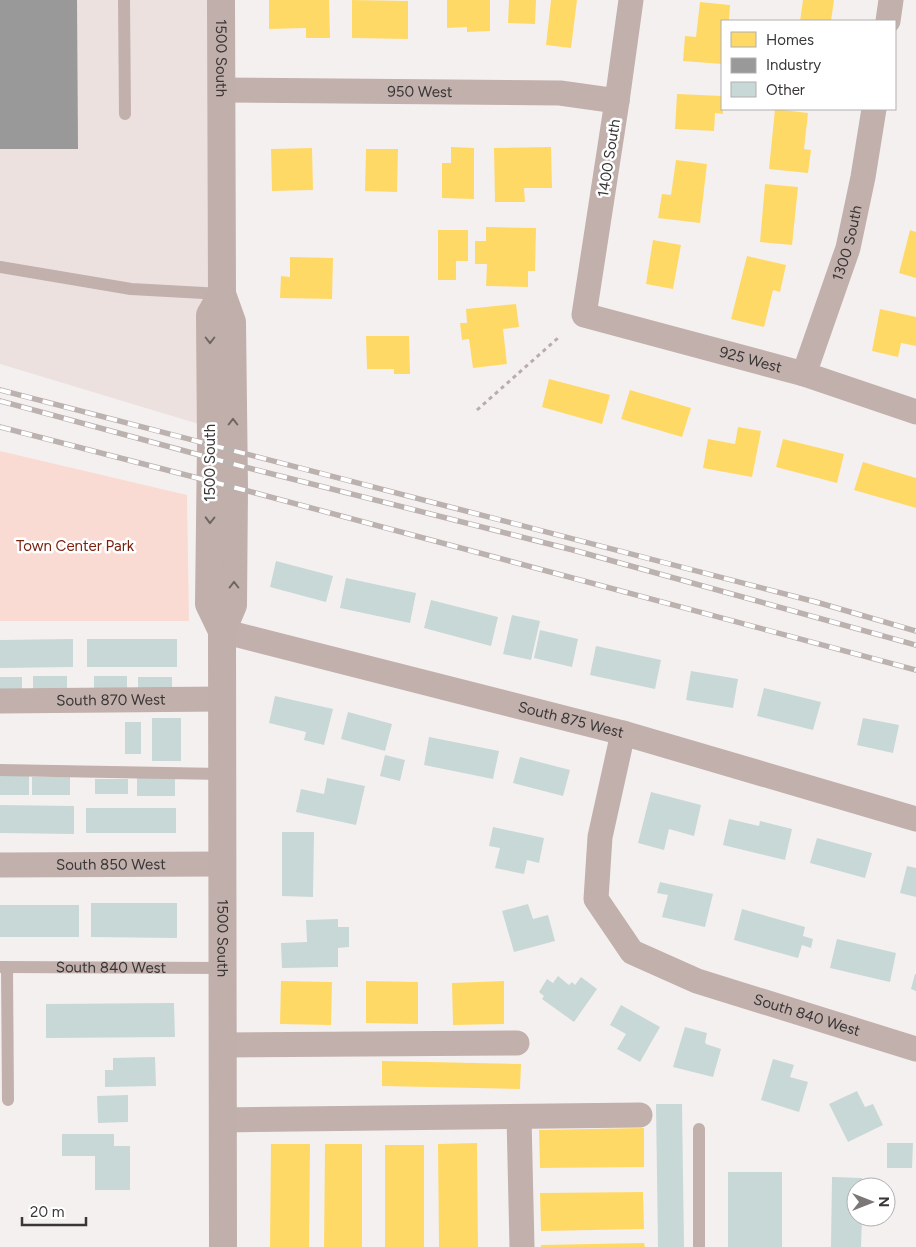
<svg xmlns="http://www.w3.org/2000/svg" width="916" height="1247" font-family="Figtree,sans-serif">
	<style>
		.built { fill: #ece1df }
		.green { fill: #fadbd3 }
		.homes { fill: #ffd966 }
		.industry { fill: #999 }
		.building { fill: #c7d8d6 }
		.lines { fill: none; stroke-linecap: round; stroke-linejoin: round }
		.path { stroke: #b9adaa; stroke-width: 3; stroke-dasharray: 4 4; stroke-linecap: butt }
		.lane { stroke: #c2b0ac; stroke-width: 12 }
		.street { stroke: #c2b0ac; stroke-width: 25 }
		.secondary { stroke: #c0afaa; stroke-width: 28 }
		.rail-casing { stroke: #bbb1af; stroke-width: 5.5 }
		.rail { stroke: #fff; stroke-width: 4; stroke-dasharray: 11; stroke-linecap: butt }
		.oneway { stroke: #6f6664 }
		.labels { text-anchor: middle; stroke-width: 5; stroke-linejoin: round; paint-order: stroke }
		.street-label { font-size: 15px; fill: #393636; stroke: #fff }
		.park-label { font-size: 15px; fill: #7a200f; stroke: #fff }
	</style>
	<rect width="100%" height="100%" fill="#f5f0f0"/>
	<polygon class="built" points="0,0 211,0 212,428 0,364"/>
	<polygon class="green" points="0,451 187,495 189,621 0,621"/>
	<g class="homes">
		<polygon points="269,0 329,0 330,38 306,38 306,28 269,29"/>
		<polygon points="352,0 408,1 408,39 352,38"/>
		<polygon points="447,0 490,0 490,31 467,32 467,27 447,28"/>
		<polygon points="509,0 536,0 535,24 508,23"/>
		<polygon points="551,0 577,0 571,48 546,45"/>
		<polygon points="803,0 834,0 831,21 800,21"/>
		<polygon points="700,2 730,5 729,21 722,21 722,64 683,61 685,36 696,37"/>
		<polygon points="677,94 722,96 723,114 715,113 714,131 675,129"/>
		<polygon points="775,109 808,113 804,149 811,150 808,173 769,169"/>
		<polygon points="451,147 474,148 474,199 442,198 442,163 451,163"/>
		<polygon points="551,147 552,188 524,188 525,202 495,202 494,148"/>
		<polygon points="312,148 313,190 272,191 271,149"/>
		<polygon points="366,149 398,149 397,192 365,191"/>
		<polygon points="676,160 707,164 700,223 658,218 662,194 671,195"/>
		<polygon points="765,184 798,187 792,245 760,242"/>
		<polygon points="486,227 536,228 535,271 528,271 528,287 486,286 487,264 475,264 475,241 486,241"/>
		<polygon points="438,230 468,230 468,261 456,261 456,280 438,280"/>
		<polygon points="910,230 916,232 916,278 899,273"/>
		<polygon points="653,240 681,245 673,289 646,284"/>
		<polygon points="747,256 786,265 780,292 773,290 764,327 731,319"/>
		<polygon points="290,257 333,258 332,299 280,298 281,276 290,277"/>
		<polygon points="516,304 519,327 503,329 507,364 473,368 469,339 462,340 460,323 467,323 466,309"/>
		<polygon points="880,309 916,317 916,346 901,343 898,357 872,351"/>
		<polygon points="366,336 409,336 410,374 394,374 394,369 367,369"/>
		<polygon points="549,379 610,395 602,424 542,407"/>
		<polygon points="630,390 691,408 682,437 621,419"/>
		<polygon points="738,427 761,431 752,477 703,468 708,439 735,444"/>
		<polygon points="783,439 844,454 837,483 776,467"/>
		<polygon points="863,462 916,478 916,508 854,490"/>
		<polygon points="281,981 332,982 331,1025 280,1024"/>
		<polygon points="366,981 418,982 418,1024 366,1023"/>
		<polygon points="504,981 504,1024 453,1025 452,983"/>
		<polygon points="382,1061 521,1064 520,1089 382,1086"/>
		<polygon points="644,1128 644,1167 540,1168 539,1130"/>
		<polygon points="477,1143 478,1247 439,1247 438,1144"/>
		<polygon points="271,1144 310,1144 309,1247 270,1247"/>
		<polygon points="325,1144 362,1144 362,1247 324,1247"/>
		<rect x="385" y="1145" width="39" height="102"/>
		<polygon points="643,1192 644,1229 541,1231 540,1193"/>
		<polygon points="644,1243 645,1247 541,1247 541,1245"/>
	</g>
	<polygon class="industry" points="0,0 77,0 78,149 0,149"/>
	<g class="building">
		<polygon points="276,561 333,576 326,602 270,587"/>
		<polygon points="346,578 416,593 410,623 340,608"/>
		<polygon points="431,600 498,617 491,646 424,628"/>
		<polygon points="512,615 540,621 531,660 503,654"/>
		<polygon points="540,630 578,639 572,667 534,658"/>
		<polygon points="73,639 73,667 0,668 0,640"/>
		<rect x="87" y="639" width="90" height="28"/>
		<polygon points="596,646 661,660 655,689 590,675"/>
		<polygon points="691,671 738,679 733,708 686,700"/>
		<rect x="33" y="676" width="34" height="15"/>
		<rect x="94" y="676" width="33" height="15"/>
		<rect x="0" y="677" width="22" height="14"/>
		<rect x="138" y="677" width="34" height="15"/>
		<polygon points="764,688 821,702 813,730 757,716"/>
		<polygon points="275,696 333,709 324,745 304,740 306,732 269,723"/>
		<polygon points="348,712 392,724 385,751 341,739"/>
		<rect x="152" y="718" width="29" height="43"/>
		<polygon points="863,718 899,725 893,753 857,745"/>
		<rect x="125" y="722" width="16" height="32"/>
		<polygon points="429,737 499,751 493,779 424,765"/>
		<polygon points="385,755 405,760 400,781 380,776"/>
		<polygon points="520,757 570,770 563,796 513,783"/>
		<rect x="0" y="776" width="29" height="19"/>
		<rect x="32" y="777" width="38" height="18"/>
		<rect x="137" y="778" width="38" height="18"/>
		<polygon points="327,778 365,786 356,825 296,812 301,789 324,794"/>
		<rect x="95" y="779" width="33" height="15"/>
		<polygon points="651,792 701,805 694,836 669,829 664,850 638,843"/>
		<polygon points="0,805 74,806 74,834 0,833"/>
		<rect x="86" y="808" width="90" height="25"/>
		<polygon points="729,819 759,826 760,821 792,829 785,860 723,845"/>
		<polygon points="493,827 544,838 539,863 527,860 524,874 495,868 500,848 489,846"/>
		<polygon points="282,832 314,832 313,897 282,896"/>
		<polygon points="817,838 872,853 865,878 810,863"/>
		<polygon points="907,866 916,868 916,897 900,893"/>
		<polygon points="660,882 713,894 705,927 662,917 668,895 657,893"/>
		<polygon points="91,903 177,903 177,938 91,937"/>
		<polygon points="528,904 533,919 548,915 555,941 514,952 502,911"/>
		<rect x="0" y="905" width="79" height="32"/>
		<polygon points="742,909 805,927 803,936 813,939 811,948 802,945 798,958 734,940"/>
		<polygon points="338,919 338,927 349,927 349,947 338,948 338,967 282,968 281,943 307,942 306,920"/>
		<polygon points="837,939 896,953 890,982 830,968"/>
		<polygon points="915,974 916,974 916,991 911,989"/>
		<polygon points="558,976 569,985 572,982 575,985 581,977 597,989 574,1022 542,999 544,996 539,992 547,979 553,983"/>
		<polygon points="174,1003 175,1037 46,1038 46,1004"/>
		<polygon points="621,1005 660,1027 640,1062 617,1049 626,1034 610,1025"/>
		<polygon points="685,1027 707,1033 705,1042 706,1044 721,1049 713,1077 673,1067"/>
		<polygon points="155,1057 156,1086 105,1087 105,1070 113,1070 113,1058"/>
		<polygon points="773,1059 794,1065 790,1077 808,1082 799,1112 761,1100"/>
		<polygon points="857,1091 865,1107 873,1104 883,1125 848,1142 829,1104"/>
		<polygon points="128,1095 128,1122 98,1123 97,1096"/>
		<polygon points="656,1104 682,1104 684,1247 658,1247"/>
		<polygon points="62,1134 114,1134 114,1146 130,1146 130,1190 95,1190 95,1156 62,1156"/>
		<polygon points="887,1143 913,1143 912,1168 887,1168"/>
		<rect x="728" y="1172" width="54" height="75"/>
		<polygon points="832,1177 862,1178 862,1187 856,1187 856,1217 862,1217 861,1247 831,1247"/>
	</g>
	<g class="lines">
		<polyline class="path" points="477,410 558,338"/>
		<g class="lane">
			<polyline points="124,0 125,114"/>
			<polyline points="0,267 131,289 222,294"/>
			<polyline points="0,770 222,774"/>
			<path id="s1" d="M0,967L222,968"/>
			<polyline points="7,967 8,1100"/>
			<polyline points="699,1129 699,1247"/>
		</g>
		<g class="street">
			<path id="s2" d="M631,0L617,101L584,315L804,374L916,412"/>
			<polyline points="888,21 891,0"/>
			<path id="s3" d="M221,90L560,93L617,101"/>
			<path id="s4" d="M804,374L848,248L863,177L874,109"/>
			<path id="s5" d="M222,631L623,733L916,819"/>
			<path id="s6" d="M0,701L222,699"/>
			<path id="s7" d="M623,733L600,837L596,899L632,952L697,981L916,1049"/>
			<path id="s8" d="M0,865L222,864"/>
			<polyline points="222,1045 517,1043"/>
			<polyline points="519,1117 522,1247"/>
			<polyline points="222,1120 640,1115"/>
		</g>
		<g class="secondary">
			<path id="s9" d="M221,0L222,294L232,322L234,488L233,605L222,631L223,1247"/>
			<polyline points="222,294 210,315 211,444 209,604 222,631"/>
		</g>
		<g class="rail-casing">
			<g id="rail">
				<polyline points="0,390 816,602 916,631"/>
				<polyline points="0,401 233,464 573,550 916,645"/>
				<polyline points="0,427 248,491 916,670"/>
			</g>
		</g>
		<use href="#rail" class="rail"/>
	</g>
	<defs><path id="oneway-chevron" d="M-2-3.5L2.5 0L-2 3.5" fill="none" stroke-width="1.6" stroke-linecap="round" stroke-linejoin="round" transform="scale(1.25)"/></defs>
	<g class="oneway">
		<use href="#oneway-chevron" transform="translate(210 340) rotate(90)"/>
		<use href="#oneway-chevron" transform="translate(233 422) rotate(-90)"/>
		<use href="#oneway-chevron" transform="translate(210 520) rotate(91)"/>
		<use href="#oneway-chevron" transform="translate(234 585) rotate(-90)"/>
	</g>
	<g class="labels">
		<g class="street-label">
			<text dy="5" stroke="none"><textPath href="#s9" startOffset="58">1500 South</textPath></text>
			<text dy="5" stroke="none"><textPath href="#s3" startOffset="199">950 West</textPath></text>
			<text transform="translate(609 158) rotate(-81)" y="5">1400 South</text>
			<text dy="5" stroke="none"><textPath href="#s4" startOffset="138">1300 South</textPath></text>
			<text dy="5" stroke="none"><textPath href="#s2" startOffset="491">925 West</textPath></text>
			<text transform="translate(210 463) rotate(-90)" y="5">1500 South</text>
			<text dy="5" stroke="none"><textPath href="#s6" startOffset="111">South 870 West</textPath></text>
			<text dy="5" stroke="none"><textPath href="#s5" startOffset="360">South 875 West</textPath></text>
			<text dy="5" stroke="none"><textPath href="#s8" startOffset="111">South 850 West</textPath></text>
			<text dy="5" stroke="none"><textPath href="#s9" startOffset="942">1500 South</textPath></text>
			<text dy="5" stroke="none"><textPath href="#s1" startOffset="111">South 840 West</textPath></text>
			<text dy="5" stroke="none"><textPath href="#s7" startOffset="419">South 840 West</textPath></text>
		</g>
		<g class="park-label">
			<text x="75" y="551">Town Center Park</text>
		</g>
	</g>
	<rect x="721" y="20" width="175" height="90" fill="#ffffff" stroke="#b0afaf"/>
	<rect x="731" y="32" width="25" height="15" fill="#ffd966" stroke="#b0afaf"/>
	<text x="766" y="45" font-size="15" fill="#393636">Homes</text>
	<rect x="731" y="58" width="25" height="15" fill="#999999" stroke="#b0afaf"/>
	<text x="766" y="70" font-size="15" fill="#393636">Industry</text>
	<rect x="731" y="82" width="25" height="15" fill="#c7d8d6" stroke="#b0afaf"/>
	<text x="766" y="95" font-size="15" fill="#393636">Other</text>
	<g transform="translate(871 1202) rotate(90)"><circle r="24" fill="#ffffff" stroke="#b0afaf"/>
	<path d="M0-4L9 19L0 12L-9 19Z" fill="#7b7777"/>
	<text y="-8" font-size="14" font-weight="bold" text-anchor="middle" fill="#393636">N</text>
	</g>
	<path d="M22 1217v8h64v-8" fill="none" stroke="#393636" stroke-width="2.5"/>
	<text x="30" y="1217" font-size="15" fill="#393636" stroke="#ffffff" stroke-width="4" paint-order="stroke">20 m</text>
</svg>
